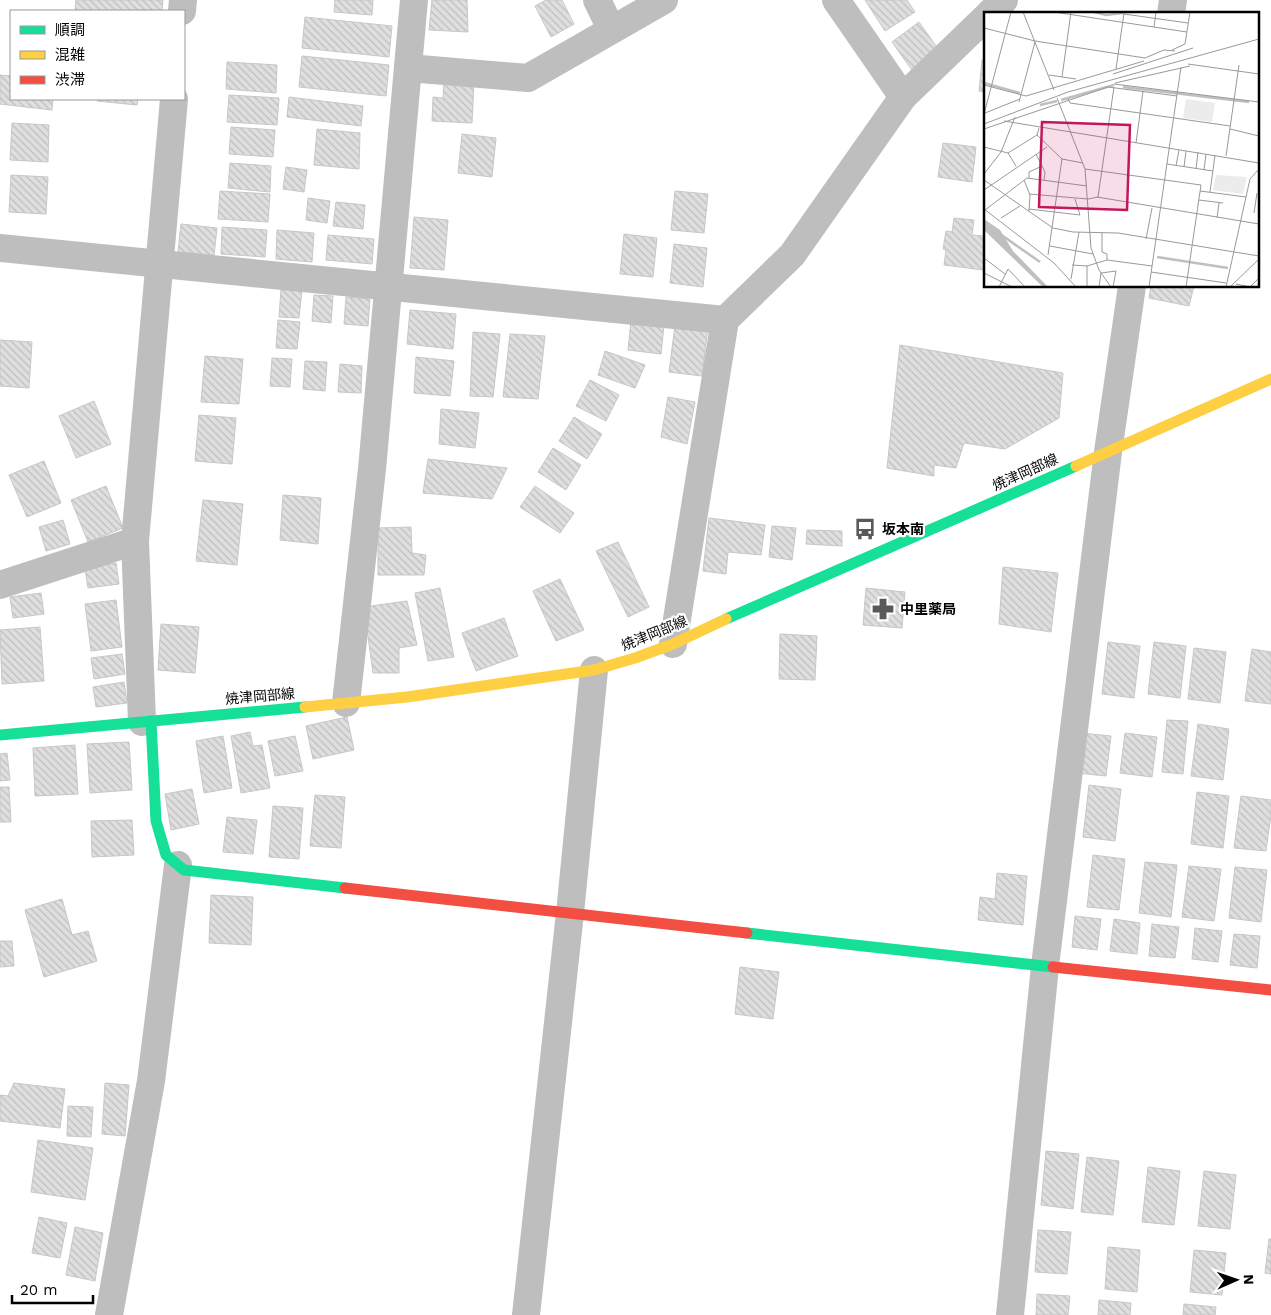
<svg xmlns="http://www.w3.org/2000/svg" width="1271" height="1315" font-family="'Work Sans','Noto Sans JP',sans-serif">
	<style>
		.building { fill: url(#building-back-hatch); stroke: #c7c7c7 }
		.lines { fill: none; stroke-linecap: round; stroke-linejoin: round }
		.street { stroke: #bebebe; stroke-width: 28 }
		.fast { stroke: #16e098; stroke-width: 11 }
		.slow { stroke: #ffcf43; stroke-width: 11 }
		.jam { stroke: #f24e42; stroke-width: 11 }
		.labels { text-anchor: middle; stroke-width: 4.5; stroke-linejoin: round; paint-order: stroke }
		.street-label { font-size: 14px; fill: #000; stroke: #fff }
		.poi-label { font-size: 14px; font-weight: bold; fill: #000; stroke: #fff; text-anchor: start }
		.inset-river { fill: none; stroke: #bfbfbf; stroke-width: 2.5 }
		.inset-road { fill: none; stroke: #999; stroke-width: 1 }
		.view { fill: #c2185b; fill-opacity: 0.15; stroke: #c2185b; stroke-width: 2.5 }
		.inset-edge { fill: none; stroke: #000; stroke-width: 2.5 }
	</style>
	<defs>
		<pattern id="building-back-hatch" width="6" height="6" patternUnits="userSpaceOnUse" patternTransform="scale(1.25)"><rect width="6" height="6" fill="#dfdfdf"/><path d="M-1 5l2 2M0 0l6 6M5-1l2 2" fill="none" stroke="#bebebe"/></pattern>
	</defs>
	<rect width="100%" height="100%" fill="#fff"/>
	<g class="building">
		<polygon points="76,0 163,0 162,11 75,11"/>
		<polygon points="335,0 373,0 372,15 334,12"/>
		<polygon points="432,0 467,0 468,32 429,30"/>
		<polygon points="546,0 562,0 574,24 551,37 535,6"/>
		<polygon points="865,0 907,0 915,12 885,31"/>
		<polygon points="305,17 392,26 389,57 302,48"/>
		<polygon points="919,22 941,53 914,73 892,42"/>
		<polygon points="302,56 389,65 386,96 299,87"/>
		<polygon points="982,60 985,60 985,92 979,91"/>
		<polygon points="227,62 277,65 276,93 226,89"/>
		<polygon points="0,75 11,76 11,99 53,99 52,110 0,104"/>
		<polygon points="444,80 474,82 472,123 432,121 433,97 443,98"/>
		<polygon points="229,95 279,98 277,125 227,122"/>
		<polygon points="289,97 363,106 361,126 287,117"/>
		<polygon points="98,99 138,99 137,105 97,101"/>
		<polygon points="12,123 49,125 48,162 10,160"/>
		<polygon points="231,127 275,130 273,157 229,154"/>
		<polygon points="317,129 360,133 359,169 314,165"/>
		<polygon points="462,134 496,138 492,177 458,173"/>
		<polygon points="943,143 976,147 972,182 938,177"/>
		<polygon points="230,163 271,166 270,192 228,188"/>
		<polygon points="286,167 307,170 304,192 283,189"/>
		<polygon points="11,175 48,177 46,214 9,212"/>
		<polygon points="220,191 270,194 268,222 218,219"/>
		<polygon points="675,191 708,194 704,233 671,230"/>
		<polygon points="308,198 330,201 327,223 306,220"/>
		<polygon points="336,202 365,205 363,229 333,226"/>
		<polygon points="414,217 448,220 444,270 410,268"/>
		<polygon points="954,218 974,220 972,235 985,236 983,270 944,265 946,250 943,249 946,231 952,232"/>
		<polygon points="181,224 217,228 214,255 178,252"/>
		<polygon points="222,227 267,230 265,257 221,254"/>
		<polygon points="277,230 314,233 312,262 276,259"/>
		<polygon points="624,234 657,238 653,277 620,274"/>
		<polygon points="328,235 374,239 372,264 326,260"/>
		<polygon points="674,244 707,248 703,287 670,283"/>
		<polygon points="1151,286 1194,286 1189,306 1149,298"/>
		<polygon points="281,289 302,290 299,318 279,317"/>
		<polygon points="314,295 333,296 331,323 312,321"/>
		<polygon points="346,297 370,299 368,326 344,324"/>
		<polygon points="410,310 456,314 453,349 407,344"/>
		<polygon points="278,320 300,322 297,349 276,348"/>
		<polygon points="631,321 664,325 661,354 628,350"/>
		<polygon points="675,325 708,328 702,376 669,372"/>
		<polygon points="473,332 500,334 493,397 470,396"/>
		<polygon points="510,334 545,336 538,399 503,397"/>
		<polygon points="0,340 32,342 29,388 0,386"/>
		<polygon points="900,345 1063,373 1059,418 1005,449 964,443 956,468 934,465 934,476 887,468"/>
		<polygon points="605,351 645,365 635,388 598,375"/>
		<polygon points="205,356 243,359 239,404 201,402"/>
		<polygon points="416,357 454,361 450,396 414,393"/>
		<polygon points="272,358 292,359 290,387 270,386"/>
		<polygon points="305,361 327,362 325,391 303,389"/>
		<polygon points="340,364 362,366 361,393 338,392"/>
		<polygon points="590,380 619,395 606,421 576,406"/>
		<polygon points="668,397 695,402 687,444 661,437"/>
		<polygon points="94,401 111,444 76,458 59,416"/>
		<polygon points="441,409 479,413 475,448 439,444"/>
		<polygon points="199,415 236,418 232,464 195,461"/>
		<polygon points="574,417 602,434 587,459 559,441"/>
		<polygon points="553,448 581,465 566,490 538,472"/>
		<polygon points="428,459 507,468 492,499 423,493"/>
		<polygon points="44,461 61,503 27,517 9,475"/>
		<polygon points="106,486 123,528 88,542 71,500"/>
		<polygon points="535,486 574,513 560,533 520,507"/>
		<polygon points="283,495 321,498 318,544 280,540"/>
		<polygon points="203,500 243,504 237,565 196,561"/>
		<polygon points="709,518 765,525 761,555 728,552 726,574 703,571"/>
		<polygon points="63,520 70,544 46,551 39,527"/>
		<polygon points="772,526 796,528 792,560 769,557"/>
		<polygon points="411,527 412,553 426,555 424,575 378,575 378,528"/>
		<polygon points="807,530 842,531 842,546 806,544"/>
		<polygon points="618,542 649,607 628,617 596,551"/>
		<polygon points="116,563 119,584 88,588 85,568"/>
		<polygon points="1003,567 1058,573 1051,632 999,624"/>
		<polygon points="560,579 584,630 556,641 533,591"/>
		<polygon points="440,588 454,657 428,661 415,593"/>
		<polygon points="866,588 905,592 902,628 863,625"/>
		<polygon points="41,593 44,614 13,618 10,597"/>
		<polygon points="116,600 122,647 91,651 85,604"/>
		<polygon points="407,601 417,645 399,648 399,673 373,673 364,607"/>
		<polygon points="504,618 518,656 476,671 462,633"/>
		<polygon points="161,624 199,627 195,673 158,670"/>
		<polygon points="40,627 44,681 2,684 0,630"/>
		<polygon points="780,634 817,636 815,680 779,679"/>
		<polygon points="1108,642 1140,646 1134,698 1102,694"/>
		<polygon points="1154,642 1186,646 1180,698 1148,694"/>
		<polygon points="1194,648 1226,652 1220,703 1188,699"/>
		<polygon points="1252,649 1271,652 1271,704 1245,701"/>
		<polygon points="122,654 125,674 94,679 91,658"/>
		<polygon points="124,682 127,703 96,707 93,687"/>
		<polygon points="347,717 354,750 313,759 306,726"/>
		<polygon points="1167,720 1188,721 1183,774 1162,772"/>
		<polygon points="1198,724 1229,729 1223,780 1191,776"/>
		<polygon points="250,732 253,746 262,745 270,788 241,793 231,736"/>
		<polygon points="1081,733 1111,736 1106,776 1077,773"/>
		<polygon points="1125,733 1157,737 1152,777 1120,773"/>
		<polygon points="223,736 232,788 204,793 196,741"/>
		<polygon points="295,736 303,771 275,776 268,741"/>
		<polygon points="129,742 132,790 90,793 87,744"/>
		<polygon points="75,745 78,794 35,796 33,748"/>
		<polygon points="7,753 10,780 0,781 0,754"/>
		<polygon points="1089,785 1121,789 1115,841 1083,837"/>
		<polygon points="0,787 9,787 11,822 0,822"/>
		<polygon points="192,789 199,824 171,830 165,794"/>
		<polygon points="1197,792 1229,796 1223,848 1191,844"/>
		<polygon points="315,795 345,797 341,848 310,846"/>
		<polygon points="1241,796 1271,800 1271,814 1266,851 1234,848"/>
		<polygon points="273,806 303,808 299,859 269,857"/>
		<polygon points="227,817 257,820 253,854 223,852"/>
		<polygon points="132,820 134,855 92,857 91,821"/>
		<polygon points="1093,855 1125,859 1119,910 1087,907"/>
		<polygon points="1145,862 1177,865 1171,917 1139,913"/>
		<polygon points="1189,866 1221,869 1214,921 1182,917"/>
		<polygon points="1235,867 1267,870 1261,922 1229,918"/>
		<polygon points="997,873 1027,876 1023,925 978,920 980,897 995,899"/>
		<polygon points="211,895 253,897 251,945 209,943"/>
		<polygon points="62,899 72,935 88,931 97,961 44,977 25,910"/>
		<polygon points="1075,916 1101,919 1097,950 1072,947"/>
		<polygon points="1114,919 1140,923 1137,954 1110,951"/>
		<polygon points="1152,924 1179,927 1175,958 1149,956"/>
		<polygon points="1195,928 1222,931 1218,962 1192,959"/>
		<polygon points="1234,934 1260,936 1257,968 1230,965"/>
		<polygon points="0,941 12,941 14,966 0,967"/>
		<polygon points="740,967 779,972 773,1019 735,1014"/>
		<polygon points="14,1083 65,1089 60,1128 0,1121 0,1095 8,1096"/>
		<polygon points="105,1083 129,1085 125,1136 102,1134"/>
		<polygon points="68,1106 93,1107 91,1137 67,1136"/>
		<polygon points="38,1140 93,1148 85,1200 31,1192"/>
		<polygon points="1046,1151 1079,1154 1073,1209 1041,1205"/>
		<polygon points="1087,1157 1119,1161 1113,1215 1081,1212"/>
		<polygon points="1148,1167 1180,1171 1174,1225 1142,1222"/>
		<polygon points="1204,1171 1236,1175 1230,1229 1198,1226"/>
		<polygon points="39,1217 67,1223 60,1258 32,1253"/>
		<polygon points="75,1227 103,1233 95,1281 66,1275"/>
		<polygon points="1038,1230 1071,1232 1067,1274 1035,1272"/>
		<polygon points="1269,1239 1271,1239 1271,1274 1265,1273"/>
		<polygon points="1108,1247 1140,1250 1137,1292 1105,1289"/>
		<polygon points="1194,1250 1226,1253 1222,1295 1190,1292"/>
		<polygon points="1037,1294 1070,1296 1068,1315 1036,1315"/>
		<polygon points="1099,1300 1131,1303 1130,1315 1098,1315"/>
		<polygon points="1184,1304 1216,1307 1215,1315 1183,1315"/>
	</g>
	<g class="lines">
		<g class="street">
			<polyline points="597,0 611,29"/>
			<polyline points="836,0 903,97"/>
			<polyline points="182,11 183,0"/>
			<polyline points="989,14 1004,0"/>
			<polyline points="1171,14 1173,0"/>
			<polyline points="408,68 528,78 664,0"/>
			<polyline points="0,248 725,320"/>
			<polyline points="0,585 135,541"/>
			<polyline points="673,644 725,320 792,255 903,97 985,18"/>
			<polyline points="346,703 372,469 414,0"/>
			<polyline points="142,722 135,541 174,99"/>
			<polyline points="109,1315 151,1081 178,865"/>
			<polyline points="526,1315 570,913 594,670"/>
			<polyline points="1010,1315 1045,966 1108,452 1132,286"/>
		</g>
		<g class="fast">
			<polyline points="726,619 1076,466"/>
			<polyline points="151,721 156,821 166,855 184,870 345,888"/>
			<polyline points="0,735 305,707"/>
			<polyline points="747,933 1053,967"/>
		</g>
		<g class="slow">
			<polyline points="1076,466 1271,379"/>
			<polyline points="305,707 407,697 594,670 635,658 673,644 726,619"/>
		</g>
		<g class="jam">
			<polyline points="345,888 747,933"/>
			<polyline points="1053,967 1271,990"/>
		</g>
	</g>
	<defs>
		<g id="bus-bare" transform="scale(1.725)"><path d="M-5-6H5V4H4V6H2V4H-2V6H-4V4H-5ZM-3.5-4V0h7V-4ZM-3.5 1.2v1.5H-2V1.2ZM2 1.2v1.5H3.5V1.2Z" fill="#595959" stroke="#fff" stroke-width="2.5" paint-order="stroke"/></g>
		<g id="pharmacy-bare" transform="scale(1.725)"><path d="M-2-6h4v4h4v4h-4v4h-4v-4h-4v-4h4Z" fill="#595959" stroke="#fff" stroke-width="2.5" paint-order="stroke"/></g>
	</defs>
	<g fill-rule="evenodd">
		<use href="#bus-bare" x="865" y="529"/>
		<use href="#pharmacy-bare" x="883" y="609"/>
	</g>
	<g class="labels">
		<g class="street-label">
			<text transform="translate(1025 472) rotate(-24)" y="5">焼津岡部線</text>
			<text transform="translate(654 633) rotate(-22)" y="5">焼津岡部線</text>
			<text transform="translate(260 696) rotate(-5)" y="5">焼津岡部線</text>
		</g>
		<g class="poi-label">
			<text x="882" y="534">坂本南</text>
			<text x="900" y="614">中里薬局</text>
		</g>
	</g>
	<g transform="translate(984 12)">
		<rect width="275" height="275" fill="#fff"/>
		<path d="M202,87L231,91L228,110L199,106Z" fill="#ececec"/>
		<path d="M232,163L263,165L259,182L229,178Z" fill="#ececec"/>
		<path d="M0,207L16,218L29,239L64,275H59L0,218Z" fill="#bfbfbf"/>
		<path class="inset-river" d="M110,0L122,3L139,1M0,71L36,81M139,75L265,90M77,88L130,73M56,93L73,89M16,222L56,250M173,245L244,256"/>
		<path class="inset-road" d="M39,0L70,78M70,0L203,20M140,2L204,11M170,15L172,0M0,16L51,29L161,46L180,38L191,39M188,38L201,32L206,0M204,52L275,62M132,57L140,1M129,62L209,36M65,63L92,67M78,65L87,0M131,71L206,54M130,72L275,90M0,73L42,84L160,49M73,86L101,157L107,236L115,258L127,275M84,87L86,91L246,114M35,90L51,30M1,101L36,87M0,102L27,0M20,109L275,151M0,112L84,80L275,27M0,117L124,75L193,84M246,117L275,124M53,123L78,147L99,151M152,131L159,79M0,135L24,141L32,154M24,141L53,123L55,116M52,142L61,160L60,168M242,144L255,53M183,152L229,159M192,154L195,138M200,155L202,139M101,157L217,173L202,275M212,157L214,140M220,158L222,142M0,162L17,140L31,105M45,166V160L58,154M0,168L69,216L89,220L134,221L275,244M40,168L46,183L45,199M0,178L63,135M216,179L262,185M226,180L231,143M45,182L104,187M113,185L275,212M104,187L114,185L130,75M215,188L239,191M0,197L70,251L92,275M45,197L96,203L91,187M1,198L43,166L103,174M270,201L273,181M17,206L36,194M233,206L235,191M118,221V240L123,242V248M162,227L168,196M66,234L109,242M64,243L78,147M0,246L21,262M88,253L103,254L123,248L168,254M167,260L242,271M0,261L28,275M87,267L95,220M252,272L266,275L275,266M15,275L24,257L41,275M103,275V254M115,275L117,261L132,259L129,275M165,275L197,55M242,275L266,167L275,157M246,275L275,247"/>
		<path class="view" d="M58,110L146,113L143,198L55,195Z"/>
		<rect width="275" height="275" class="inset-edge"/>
	</g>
	<rect x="10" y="10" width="175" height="90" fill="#ffffff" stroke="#999999"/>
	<rect x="20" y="26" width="25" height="8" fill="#16e098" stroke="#999999"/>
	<text x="55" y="35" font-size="15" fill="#000000">順調</text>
	<rect x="20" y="51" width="25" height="8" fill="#ffcf43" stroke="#999999"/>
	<text x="55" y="60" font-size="15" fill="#000000">混雑</text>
	<rect x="20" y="76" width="25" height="8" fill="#f24e42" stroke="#999999"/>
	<text x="55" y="85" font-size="15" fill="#000000">渋滞</text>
	<g transform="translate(1236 1280) rotate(88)" stroke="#ffffff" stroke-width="4" paint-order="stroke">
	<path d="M0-4L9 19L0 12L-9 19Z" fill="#000000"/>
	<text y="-8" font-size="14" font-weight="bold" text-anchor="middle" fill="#000000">N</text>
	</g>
	<path d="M12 1295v8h81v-8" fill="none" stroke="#000000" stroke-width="2.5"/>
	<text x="20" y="1295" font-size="15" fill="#000000" stroke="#ffffff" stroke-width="4" paint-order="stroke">20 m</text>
</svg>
